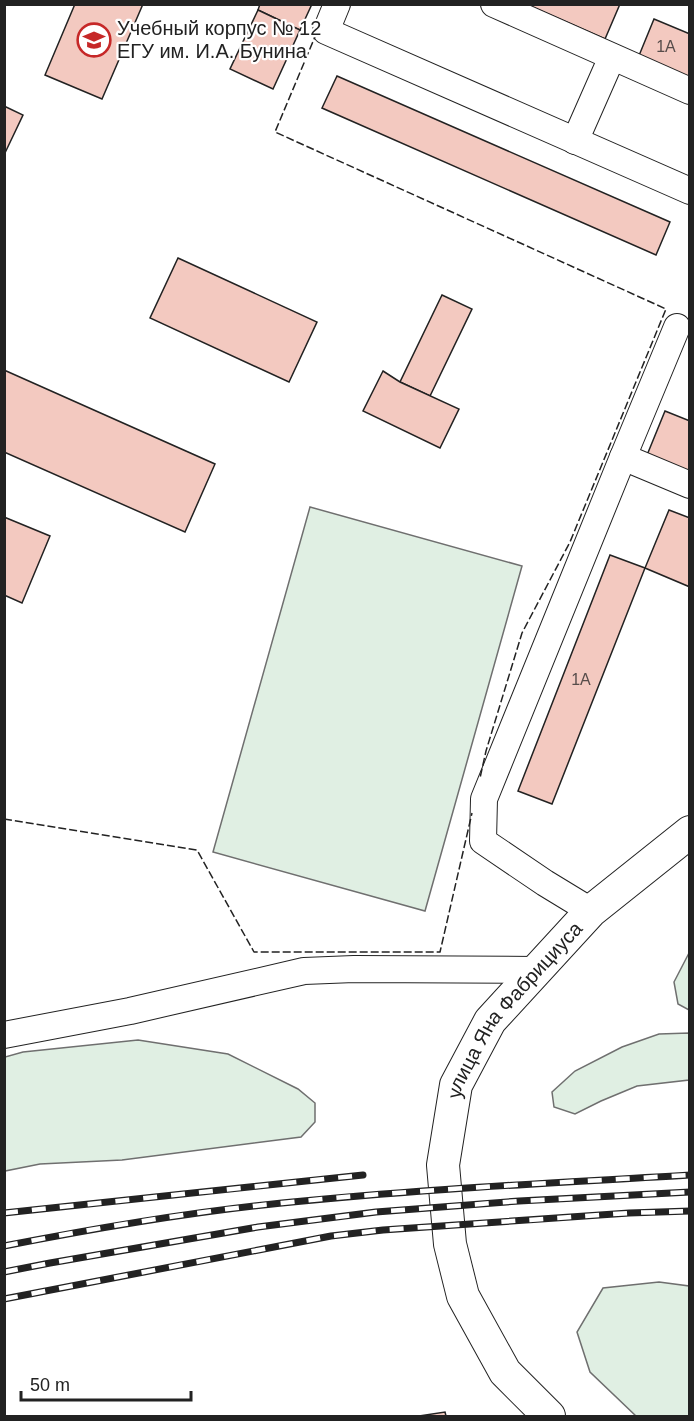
<svg xmlns="http://www.w3.org/2000/svg" width="694" height="1421" font-family="Arial,sans-serif">
	<style>
		.green { fill: #e0efe3; stroke: #6f6f6f; stroke-width: 1.5 }
		.building { fill: #f3c9c0; stroke: #222; stroke-width: 1.5 }
		.lines { fill: none; stroke-linecap: round; stroke-linejoin: round }
		.minor-casing { stroke: #222; stroke-width: 28 }
		.major-casing { stroke: #222; stroke-width: 34 }
		.minor { stroke: #fff; stroke-width: 26 }
		.major { stroke: #fff; stroke-width: 32 }
		.rail-casing { stroke: #222; stroke-width: 7 }
		.rail { stroke: #fff; stroke-width: 4.5; stroke-dasharray: 14; stroke-linecap: butt }
		.fence { stroke: #222; stroke-width: 1.5; stroke-dasharray: 8 3; stroke-linecap: butt }
		.labels { text-anchor: middle; stroke-width: 4.5; stroke-linejoin: round; paint-order: stroke }
		.number-label { font-size: 16px; fill: #564c4a }
		.poi-label { font-size: 20px; fill: #222; stroke: #fff; text-anchor: start }
		.street-label { font-size: 20px; fill: #222; stroke: #fff }
	</style>
	<rect width="100%" height="100%" fill="#fff"/>
	<g class="green">
		<polygon points="310,507 522,566 425,911 213,852"/>
		<polygon points="689,953 689,1010 678,1004 674,982"/>
		<polygon points="689,1033 689,1080 637,1086 601,1101 575,1114 554,1107 552,1092 575,1071 622,1047 659,1034"/>
		<polygon points="138,1040 228,1054 298,1089 315,1103 315,1122 301,1137 122,1160 40,1164 5,1171 5,1057 23,1052"/>
		<polygon points="659,1282 689,1286 689,1416 636,1416 590,1372 577,1332 603,1288"/>
	</g>
	<g class="building">
		<polygon points="75,4 143,4 102,99 45,75"/>
		<polygon points="260,4 312,4 300,30 258,10"/>
		<polygon points="525,4 620,4 605,39"/>
		<polygon points="258,10 300,30 273,89 230,69"/>
		<polygon points="654,19 690,34 690,80 638,58"/>
		<polygon points="337,76 670,222 656,255 322,108"/>
		<polygon points="4,106 23,115 4,155"/>
		<polygon points="178,258 317,322 289,382 150,318"/>
		<polygon points="442,295 472,309 430,396 400,382"/>
		<polygon points="4,370 215,464 185,532 4,452"/>
		<polygon points="383,371 400,382 459,409 440,448 363,411"/>
		<polygon points="665,411 690,421 690,474 645,460"/>
		<polygon points="669,510 690,518 690,587 645,568"/>
		<polygon points="4,517 50,536 22,603 4,595"/>
		<polygon points="610,555 645,568 552,804 518,791"/>
		<polygon points="445,1412 446,1416 419,1416"/>
	</g>
	<g class="lines">
		<g class="minor-casing">
			<g id="minor">
				<polyline points="337,4 326,31 690,191"/>
				<polyline points="494,4 690,91"/>
				<polyline points="575,141 612,57"/>
				<polyline points="677,327 623,457 690,485"/>
				<polyline points="591,911 545,883 483,841 484,799 623,457"/>
				<polyline points="4,1035 130,1011 304,971 354,969 537,970"/>
			</g>
		</g>
		<g class="major-casing">
			<g id="major">
				<path id="s1" d="M549,1416L505,1372L463,1296L450,1244L443,1165L456,1085L490,1021L591,911L690,832"/>
			</g>
		</g>
		<use href="#minor" class="minor"/>
		<use href="#major" class="major"/>
		<g class="rail-casing">
			<g id="rail">
				<polyline points="4,1213 363,1175"/>
				<path d="M4,1246C96,1228 189,1212 282,1203C418,1189 554,1183 690,1175"/>
				<polyline points="4,1272 50,1263 258,1227 376,1212 519,1201 690,1192"/>
				<polyline points="4,1299 331,1236 383,1230 629,1213 690,1211"/>
			</g>
		</g>
		<use href="#rail" class="rail"/>
		<g class="fence">
			<polyline points="317,32 275,132 666,309 570,542 522,633 486,751 480,778"/>
			<polyline points="4,819 197,850 254,952 440,952 472,813"/>
		</g>
	</g>
	<defs>
		<g id="university-ring" transform="scale(1.725)"><circle r="9.5" fill="#fff" stroke="#c62828" stroke-width="1.5"/><path d="M0-5L7-2L0 1L-7-2ZM-4 1L0 2.5L4 1V4Q0 6-4 4Z" fill="#c62828"/></g>
	</defs>
	<g fill-rule="evenodd">
		<use href="#university-ring" x="94" y="40"/>
	</g>
	<g class="labels">
		<g class="number-label">
			<text x="666" y="52">1А</text>
			<text x="581" y="685">1А</text>
		</g>
		<g class="poi-label">
			<text x="117" y="35">Учебный корпус № 12<tspan x="117" dy="23">ЕГУ им. И.А. Бунина</tspan></text>
		</g>
		<g class="street-label">
			<text dy="7" stroke="none"><textPath href="#s1" startOffset="458">улица Яна Фабрициуса</textPath></text>
		</g>
	</g>
	<rect width="694" height="1421" fill="none" stroke="#222222" stroke-width="12"/>
	<path d="M21 1391v9h170v-9" fill="none" stroke="#222222" stroke-width="3"/>
	<text x="30" y="1391" font-size="18" fill="#222222" stroke="#ffffff" stroke-width="4.5" paint-order="stroke">50 m</text>
</svg>
